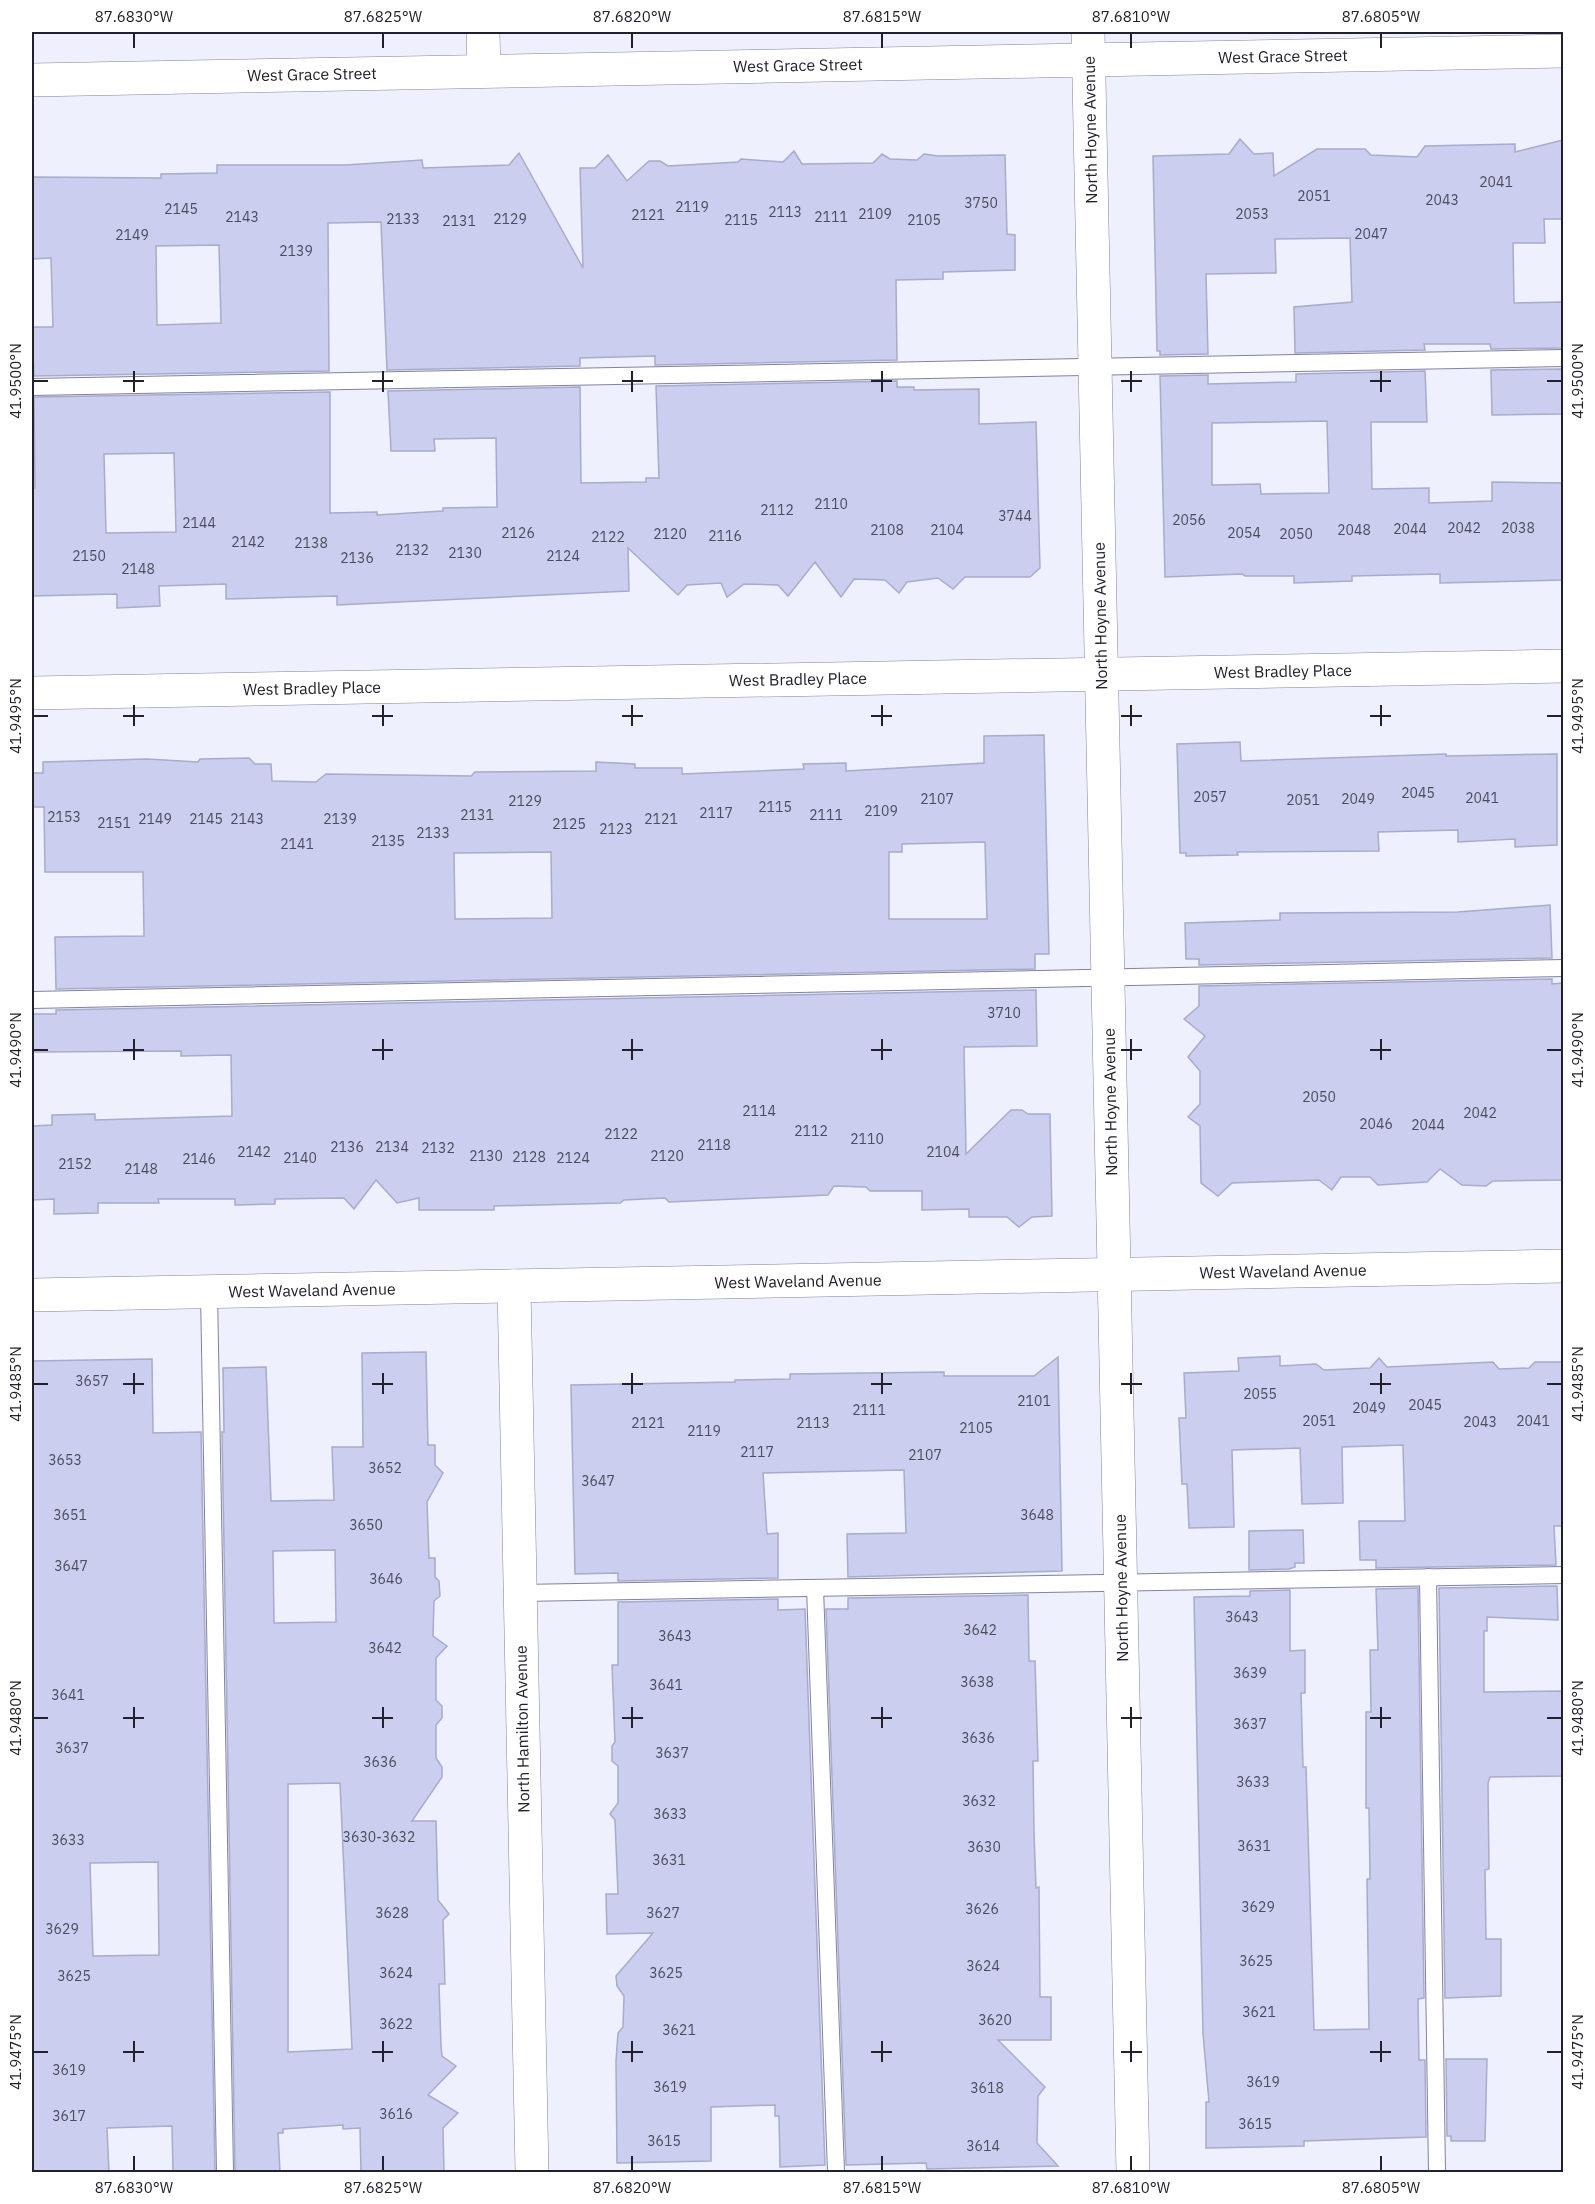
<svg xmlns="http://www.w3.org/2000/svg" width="1595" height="2204" font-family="'IBM Plex Sans',sans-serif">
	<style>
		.building { fill: #cbceee; stroke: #a8abca; stroke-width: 1.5; fill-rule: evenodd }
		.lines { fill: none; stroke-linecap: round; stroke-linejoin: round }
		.lane-casing { stroke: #8083a0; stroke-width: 18 }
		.street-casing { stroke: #8083a0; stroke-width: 34 }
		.lane { stroke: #fff; stroke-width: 16 }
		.street { stroke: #fff; stroke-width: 33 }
		.ticks { fill: none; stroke: #20212d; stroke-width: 2 }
		.labels { text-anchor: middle; stroke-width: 5; stroke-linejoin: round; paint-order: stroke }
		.number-label { font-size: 14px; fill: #4b4c5d }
		.street-label { font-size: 16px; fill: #20212d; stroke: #fff }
		.neatline { fill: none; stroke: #20212d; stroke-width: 2 }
		.ticks-label { font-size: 15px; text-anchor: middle; fill: #20212d }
	</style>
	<rect width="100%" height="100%" fill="#eff0fe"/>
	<g class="building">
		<polygon points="1240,139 1254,154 1273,153 1274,176 1317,149 1365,149 1371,155 1417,157 1425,146 1515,144 1515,152 1563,140 1563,219 1544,219 1545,243 1513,243 1514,303 1563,302 1563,348 1491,349 1490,344 1424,344 1425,350 1295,353 1294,307 1352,302 1350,238 1275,239 1276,273 1206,274 1208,354 1160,355 1160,351 1157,351 1153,156 1229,154"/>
		<path d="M794,151L802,164L873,163L882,154L890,159L917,160L924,154L938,156L1005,155L1007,234L1015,235V270L943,272V279L896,280L897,360L655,365V356L580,358V366L387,370L381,222L328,223L329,371L34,376L32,327H53L51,258L32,259V177L161,178V174L217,173V165H346L422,160L423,168L509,165L519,153L583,268L580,168H595L608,155L627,181L649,161H660L668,166L738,162L741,159L783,162ZM219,245L221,323L157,325L156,246Z"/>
		<polygon points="1563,369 1563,414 1492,415 1491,370"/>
		<path d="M1425,371L1427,422H1371L1372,489L1429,488V503L1492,501V482L1563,483V580L1440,583V574L1352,576V581L1294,583V576H1245L1242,574L1165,577L1160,376L1208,375V384L1296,382V374ZM1327,421L1329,493L1261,494L1260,484L1212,485V423Z"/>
		<path d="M897,381V387H914V390L979,389V424L1036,422L1040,568L1030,577H965L953,589L938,578L907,582L899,593L885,580L854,579L841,597L815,562L788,596L778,585L744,584L727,597L721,583L687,585L678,595L628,548L629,591L337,605V596L226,599V584L159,586L160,606L117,608V594L32,596V488H35L34,397L330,392V513L377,512V515L443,511V508L497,507L496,438L434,439L435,451H391L388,391L580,387L581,483L646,482V478H659L656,386ZM174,453L176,532L106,533L104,454Z"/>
		<path d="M1044,735L1049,954H1035V969L56,989L55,937L144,936L143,872H45L44,807H32V773H43V762L147,759L198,762L200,759L249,758L255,764H271L272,781L316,782L326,774L471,776L475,772L596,771V762L635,764V768H682V774L804,769L803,764L846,763V771L984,763V736ZM985,842L987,919H889V852H902V844ZM551,852L552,918L455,919L454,853Z"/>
		<polygon points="1240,742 1241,761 1446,754 1446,756 1557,754 1557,845 1515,847 1515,839 1458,842 1458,830 1378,832 1379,851 1237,852 1238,855 1186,856 1186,853 1180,853 1177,744"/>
		<polygon points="1550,905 1552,958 1199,965 1199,959 1186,959 1185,923 1280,920 1280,913 1458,912"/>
		<polygon points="1552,979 1552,984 1562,983 1563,1180 1493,1181 1486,1186 1462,1185 1440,1169 1427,1182 1378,1185 1370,1177 1341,1177 1332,1190 1319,1180 1232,1183 1218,1196 1201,1183 1200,1126 1188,1117 1200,1104 1200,1071 1188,1057 1205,1036 1184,1019 1199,1006 1199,986"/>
		<polygon points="1036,990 1037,1046 964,1047 966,1154 1011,1110 1022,1110 1028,1114 1050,1114 1052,1216 1032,1217 1019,1227 1007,1217 969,1217 969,1209 922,1210 922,1191 870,1191 866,1187 834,1186 828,1195 669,1202 665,1198 624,1200 620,1203 494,1206 494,1210 419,1210 419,1198 397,1203 376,1180 354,1209 344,1198 275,1199 275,1204 235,1205 235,1199 158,1199 159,1203 98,1203 98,1213 54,1214 54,1199 32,1200 32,1126 52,1125 52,1115 95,1114 95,1120 232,1116 231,1055 181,1056 181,1051 32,1052 32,1014 56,1014 56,1010"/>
		<path d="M426,1352L428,1445H435V1465L443,1473L427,1502L429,1558H435V1577L439,1581L440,1596L434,1601L433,1636L447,1646L436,1658V1700L442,1706V1718L436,1725V1758L442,1767V1777L412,1821H436L438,1900L449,1914L443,1920L445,1984H439L441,2046L442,2056L456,2066L428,2095L458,2113L443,2128L444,2172H361L360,2128L343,2129V2125L283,2129V2133H278L280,2172H235L222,1432H224L223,1368L266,1367L271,1501L334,1500L332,1447H363L362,1353ZM335,1550L336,1622L274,1623L273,1551ZM340,1783L352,2049L288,2052V1784Z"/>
		<polygon points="1280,1356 1280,1366 1316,1364 1324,1370 1370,1368 1379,1358 1387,1367 1493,1362 1499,1369 1529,1368 1535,1362 1563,1362 1563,1526 1554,1526 1556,1565 1376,1568 1376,1560 1360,1560 1359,1521 1405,1521 1403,1445 1342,1447 1343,1503 1302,1504 1300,1448 1232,1450 1234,1527 1189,1528 1187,1484 1182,1484 1179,1418 1186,1418 1184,1373 1239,1371 1238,1358"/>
		<polygon points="1058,1357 1062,1571 848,1577 847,1534 906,1533 904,1470 763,1473 767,1534 778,1533 778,1578 618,1581 618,1573 575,1574 571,1385 735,1382 735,1380 790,1379 790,1374 944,1372 944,1376 1034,1376"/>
		<path d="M152,1359L153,1433L201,1432L215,2172H173L172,2126L107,2128L109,2172H32V1361ZM158,1862L159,1955L93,1956L90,1863Z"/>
		<polygon points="1303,1530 1304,1563 1295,1563 1295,1567 1289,1569 1249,1570 1249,1531"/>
		<polygon points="1557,1586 1558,1620 1487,1617 1487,1631 1484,1631 1484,1692 1563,1691 1563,1776 1490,1777 1488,1783 1489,1869 1485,1870 1486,1939 1501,1939 1501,1996 1445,1998 1439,1588"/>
		<polygon points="1418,1588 1424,1998 1418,1999 1419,2060 1425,2060 1426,2137 1304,2141 1304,2146 1206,2148 1206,2102 1209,2102 1203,2034 1194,1597 1250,1596 1250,1591 1290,1590 1290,1651 1305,1650 1305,1693 1301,1693 1303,1767 1306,1767 1314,2030 1369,2029 1367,1879 1370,1879 1369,1808 1366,1808 1366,1712 1371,1712 1370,1650 1378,1650 1376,1589"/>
		<polygon points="1028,1595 1029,1661 1035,1661 1038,1761 1033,1761 1034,1833 1036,1888 1039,1887 1040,1997 1051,1997 1051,2040 998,2040 1045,2087 1038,2096 1037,2143 1058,2166 927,2169 926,2163 846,2165 826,1609 848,1609 848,1598"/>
		<polygon points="778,1599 778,1610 805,1609 825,2165 780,2167 779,2116 775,2116 775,2105 711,2107 711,2161 617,2163 616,2061 618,2033 623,2027 624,1996 617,1986 616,1976 653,1933 607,1934 606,1894 618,1894 615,1820 610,1814 618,1803 618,1766 612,1761 612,1746 615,1742 612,1665 618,1665 618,1602"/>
		<polygon points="1446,2059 1487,2059 1485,2141 1451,2141 1451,2136 1447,2136"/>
	</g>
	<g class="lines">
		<g class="lane-casing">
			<g id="lane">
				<polyline points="32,387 1564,358"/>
				<polyline points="32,1000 1564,968"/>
				<polyline points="209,1292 225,2172"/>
				<polyline points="1428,1577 1437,2172"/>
				<polyline points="815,1588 836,2172"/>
				<polyline points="520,1593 1564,1575"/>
			</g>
		</g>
		<g class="street-casing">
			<g id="street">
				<polyline points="483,32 484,71"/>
				<polyline points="1088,32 1133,2172"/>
				<polyline points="32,80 1564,51"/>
				<polyline points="32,693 1564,666"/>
				<polyline points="514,1286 532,2172"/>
				<polyline points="32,1295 1564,1266"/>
			</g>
		</g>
		<use href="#lane" class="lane"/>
		<use href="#street" class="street"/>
	</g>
	<path class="ticks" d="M134,33V48M383,33V48M632,33V48M882,33V48M1131,33V48M1381,33V48M134,371V392M383,371V392M632,371V392M882,371V392M1131,371V392M1381,371V392M33,381H48M123,381H144M372,381H393M622,381H643M871,381H892M1121,381H1142M1370,381H1391M1547,381H1562M134,705V726M383,705V726M632,705V726M882,705V726M1131,705V726M1381,705V726M33,716H48M123,716H144M372,716H393M622,716H643M871,716H892M1121,716H1142M1370,716H1391M1547,716H1562M134,1039V1060M383,1039V1060M632,1039V1060M882,1039V1060M1131,1039V1060M1381,1039V1060M33,1050H48M123,1050H144M372,1050H393M622,1050H643M871,1050H892M1121,1050H1142M1370,1050H1391M1547,1050H1562M134,1373V1394M383,1373V1394M632,1373V1394M882,1373V1394M1131,1373V1394M1381,1373V1394M33,1384H48M123,1384H144M372,1384H393M622,1384H643M871,1384H892M1121,1384H1142M1370,1384H1391M1547,1384H1562M134,1707V1728M383,1707V1728M632,1707V1728M882,1707V1728M1131,1707V1728M1381,1707V1728M33,1718H48M123,1718H144M372,1718H393M622,1718H643M871,1718H892M1121,1718H1142M1370,1718H1391M1547,1718H1562M134,2041V2062M383,2041V2062M632,2041V2062M882,2041V2062M1131,2041V2062M1381,2041V2062M33,2052H48M123,2052H144M372,2052H393M622,2052H643M871,2052H892M1121,2052H1142M1370,2052H1391M1547,2052H1562M134,2156V2171M383,2156V2171M632,2156V2171M882,2156V2171M1131,2156V2171M1381,2156V2171"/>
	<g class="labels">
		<g class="number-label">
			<text x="1496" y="187">2041</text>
			<text x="1314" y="201">2051</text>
			<text x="1442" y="205">2043</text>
			<text x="981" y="208">3750</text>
			<text x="692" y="212">2119</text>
			<text x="181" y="214">2145</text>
			<text x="785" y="217">2113</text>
			<text x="875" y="219">2109</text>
			<text x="1252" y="219">2053</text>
			<text x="648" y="220">2121</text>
			<text x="242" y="222">2143</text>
			<text x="831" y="222">2111</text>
			<text x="403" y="224">2133</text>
			<text x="510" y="224">2129</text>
			<text x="741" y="225">2115</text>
			<text x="924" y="225">2105</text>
			<text x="459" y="226">2131</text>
			<text x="1371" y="239">2047</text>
			<text x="132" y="240">2149</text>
			<text x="296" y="256">2139</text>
			<text x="831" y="509">2110</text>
			<text x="777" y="515">2112</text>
			<text x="1015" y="521">3744</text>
			<text x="1189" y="525">2056</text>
			<text x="199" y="528">2144</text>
			<text x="1464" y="533">2042</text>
			<text x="1518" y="533">2038</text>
			<text x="1410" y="534">2044</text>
			<text x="887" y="535">2108</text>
			<text x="947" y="535">2104</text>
			<text x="1354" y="535">2048</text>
			<text x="518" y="538">2126</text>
			<text x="1244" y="538">2054</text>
			<text x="670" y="539">2120</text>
			<text x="1296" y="539">2050</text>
			<text x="725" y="541">2116</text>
			<text x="608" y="542">2122</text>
			<text x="248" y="547">2142</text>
			<text x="311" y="548">2138</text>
			<text x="412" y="555">2132</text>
			<text x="465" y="558">2130</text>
			<text x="89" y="561">2150</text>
			<text x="563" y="561">2124</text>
			<text x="357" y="563">2136</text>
			<text x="138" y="574">2148</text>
			<text x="1418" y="798">2045</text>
			<text x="1210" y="802">2057</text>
			<text x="1482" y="803">2041</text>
			<text x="937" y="804">2107</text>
			<text x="1358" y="804">2049</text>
			<text x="1303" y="805">2051</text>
			<text x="525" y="806">2129</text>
			<text x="775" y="812">2115</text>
			<text x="881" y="816">2109</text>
			<text x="716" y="818">2117</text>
			<text x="477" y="820">2131</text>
			<text x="826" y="820">2111</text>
			<text x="64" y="822">2153</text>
			<text x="155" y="824">2149</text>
			<text x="206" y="824">2145</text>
			<text x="247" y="824">2143</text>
			<text x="340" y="824">2139</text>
			<text x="661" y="824">2121</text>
			<text x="114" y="828">2151</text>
			<text x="569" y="829">2125</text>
			<text x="616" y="834">2123</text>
			<text x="433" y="838">2133</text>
			<text x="388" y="846">2135</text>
			<text x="297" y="849">2141</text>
			<text x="1004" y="1018">3710</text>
			<text x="1319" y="1102">2050</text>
			<text x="759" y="1116">2114</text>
			<text x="1480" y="1118">2042</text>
			<text x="1376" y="1129">2046</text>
			<text x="1428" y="1130">2044</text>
			<text x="811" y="1136">2112</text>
			<text x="621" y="1139">2122</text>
			<text x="867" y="1144">2110</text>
			<text x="714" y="1150">2118</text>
			<text x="347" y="1152">2136</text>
			<text x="392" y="1152">2134</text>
			<text x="438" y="1153">2132</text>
			<text x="254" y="1157">2142</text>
			<text x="943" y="1157">2104</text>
			<text x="486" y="1161">2130</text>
			<text x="667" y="1161">2120</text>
			<text x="529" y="1162">2128</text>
			<text x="300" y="1163">2140</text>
			<text x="573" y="1163">2124</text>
			<text x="199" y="1164">2146</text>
			<text x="75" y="1169">2152</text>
			<text x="141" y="1174">2148</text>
			<text x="92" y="1386">3657</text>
			<text x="1260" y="1399">2055</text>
			<text x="1034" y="1406">2101</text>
			<text x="1425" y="1410">2045</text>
			<text x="1369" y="1413">2049</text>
			<text x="869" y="1415">2111</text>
			<text x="1319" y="1426">2051</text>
			<text x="1533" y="1426">2041</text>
			<text x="1480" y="1427">2043</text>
			<text x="648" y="1428">2121</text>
			<text x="813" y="1428">2113</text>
			<text x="976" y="1433">2105</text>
			<text x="704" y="1436">2119</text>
			<text x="757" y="1457">2117</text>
			<text x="925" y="1460">2107</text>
			<text x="65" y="1465">3653</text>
			<text x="385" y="1473">3652</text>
			<text x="598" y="1486">3647</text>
			<text x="70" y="1520">3651</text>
			<text x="1037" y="1520">3648</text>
			<text x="366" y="1530">3650</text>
			<text x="71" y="1571">3647</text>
			<text x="386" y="1584">3646</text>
			<text x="1242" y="1622">3643</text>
			<text x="980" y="1635">3642</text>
			<text x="675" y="1641">3643</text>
			<text x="385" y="1653">3642</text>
			<text x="1250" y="1678">3639</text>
			<text x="977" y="1687">3638</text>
			<text x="666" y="1690">3641</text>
			<text x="68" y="1700">3641</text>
			<text x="1250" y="1729">3637</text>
			<text x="978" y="1743">3636</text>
			<text x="72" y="1753">3637</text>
			<text x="672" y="1758">3637</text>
			<text x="380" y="1767">3636</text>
			<text x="1253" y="1787">3633</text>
			<text x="979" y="1806">3632</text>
			<text x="670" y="1819">3633</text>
			<text x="379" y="1842">3630-3632</text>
			<text x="68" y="1845">3633</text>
			<text x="1254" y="1851">3631</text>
			<text x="984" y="1852">3630</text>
			<text x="669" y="1865">3631</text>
			<text x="1258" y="1912">3629</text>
			<text x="982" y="1914">3626</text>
			<text x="392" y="1918">3628</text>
			<text x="663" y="1918">3627</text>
			<text x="62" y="1934">3629</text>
			<text x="1256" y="1966">3625</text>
			<text x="983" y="1971">3624</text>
			<text x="396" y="1978">3624</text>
			<text x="666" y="1978">3625</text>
			<text x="74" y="1981">3625</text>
			<text x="1259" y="2017">3621</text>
			<text x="995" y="2025">3620</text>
			<text x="396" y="2029">3622</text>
			<text x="679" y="2035">3621</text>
			<text x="69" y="2075">3619</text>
			<text x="1263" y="2087">3619</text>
			<text x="670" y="2092">3619</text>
			<text x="987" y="2093">3618</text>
			<text x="396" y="2119">3616</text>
			<text x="69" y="2121">3617</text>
			<text x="1255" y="2129">3615</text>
			<text x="664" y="2146">3615</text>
			<text x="983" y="2151">3614</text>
		</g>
		<g class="street-label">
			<text transform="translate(1283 56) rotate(-1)" y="6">West Grace Street</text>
			<text transform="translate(798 65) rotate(-1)" y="6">West Grace Street</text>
			<text transform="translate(312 74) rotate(-1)" y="6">West Grace Street</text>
			<text transform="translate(1090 130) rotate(-91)" y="6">North Hoyne Avenue</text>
			<text transform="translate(1100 616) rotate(-91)" y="6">North Hoyne Avenue</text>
			<text transform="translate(1283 671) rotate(-1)" y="6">West Bradley Place</text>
			<text transform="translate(798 679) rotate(-1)" y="6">West Bradley Place</text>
			<text transform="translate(312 688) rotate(-1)" y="6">West Bradley Place</text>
			<text transform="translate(1110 1102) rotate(-91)" y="6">North Hoyne Avenue</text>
			<text transform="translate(1283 1271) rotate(-1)" y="6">West Waveland Avenue</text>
			<text transform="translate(798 1281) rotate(-1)" y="6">West Waveland Avenue</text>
			<text transform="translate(312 1290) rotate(-1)" y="6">West Waveland Avenue</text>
			<text transform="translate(1121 1588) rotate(-91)" y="6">North Hoyne Avenue</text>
			<text transform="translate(522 1729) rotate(-91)" y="6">North Hamilton Avenue</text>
		</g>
	</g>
	<rect width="1595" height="2204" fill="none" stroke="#ffffff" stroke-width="66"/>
	<rect x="33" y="33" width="1529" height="2138" class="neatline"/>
	<g class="ticks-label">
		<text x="134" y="22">87.6830°W</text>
		<text x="383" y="22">87.6825°W</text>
		<text x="632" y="22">87.6820°W</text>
		<text x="882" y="22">87.6815°W</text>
		<text x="1131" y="22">87.6810°W</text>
		<text x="1381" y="22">87.6805°W</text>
		<text transform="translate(16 381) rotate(-90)" y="5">41.9500°N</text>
		<text transform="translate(1578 381) rotate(-90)" y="5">41.9500°N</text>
		<text transform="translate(16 716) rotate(-90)" y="5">41.9495°N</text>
		<text transform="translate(1578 716) rotate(-90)" y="5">41.9495°N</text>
		<text transform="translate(16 1050) rotate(-90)" y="5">41.9490°N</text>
		<text transform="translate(1578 1050) rotate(-90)" y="5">41.9490°N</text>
		<text transform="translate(16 1384) rotate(-90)" y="5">41.9485°N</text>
		<text transform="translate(1578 1384) rotate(-90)" y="5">41.9485°N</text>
		<text transform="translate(16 1718) rotate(-90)" y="5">41.9480°N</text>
		<text transform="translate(1578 1718) rotate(-90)" y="5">41.9480°N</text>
		<text transform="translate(16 2052) rotate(-90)" y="5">41.9475°N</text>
		<text transform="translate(1578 2052) rotate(-90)" y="5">41.9475°N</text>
		<text x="134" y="2193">87.6830°W</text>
		<text x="383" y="2193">87.6825°W</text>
		<text x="632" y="2193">87.6820°W</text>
		<text x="882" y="2193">87.6815°W</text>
		<text x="1131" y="2193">87.6810°W</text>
		<text x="1381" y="2193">87.6805°W</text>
	</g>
</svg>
